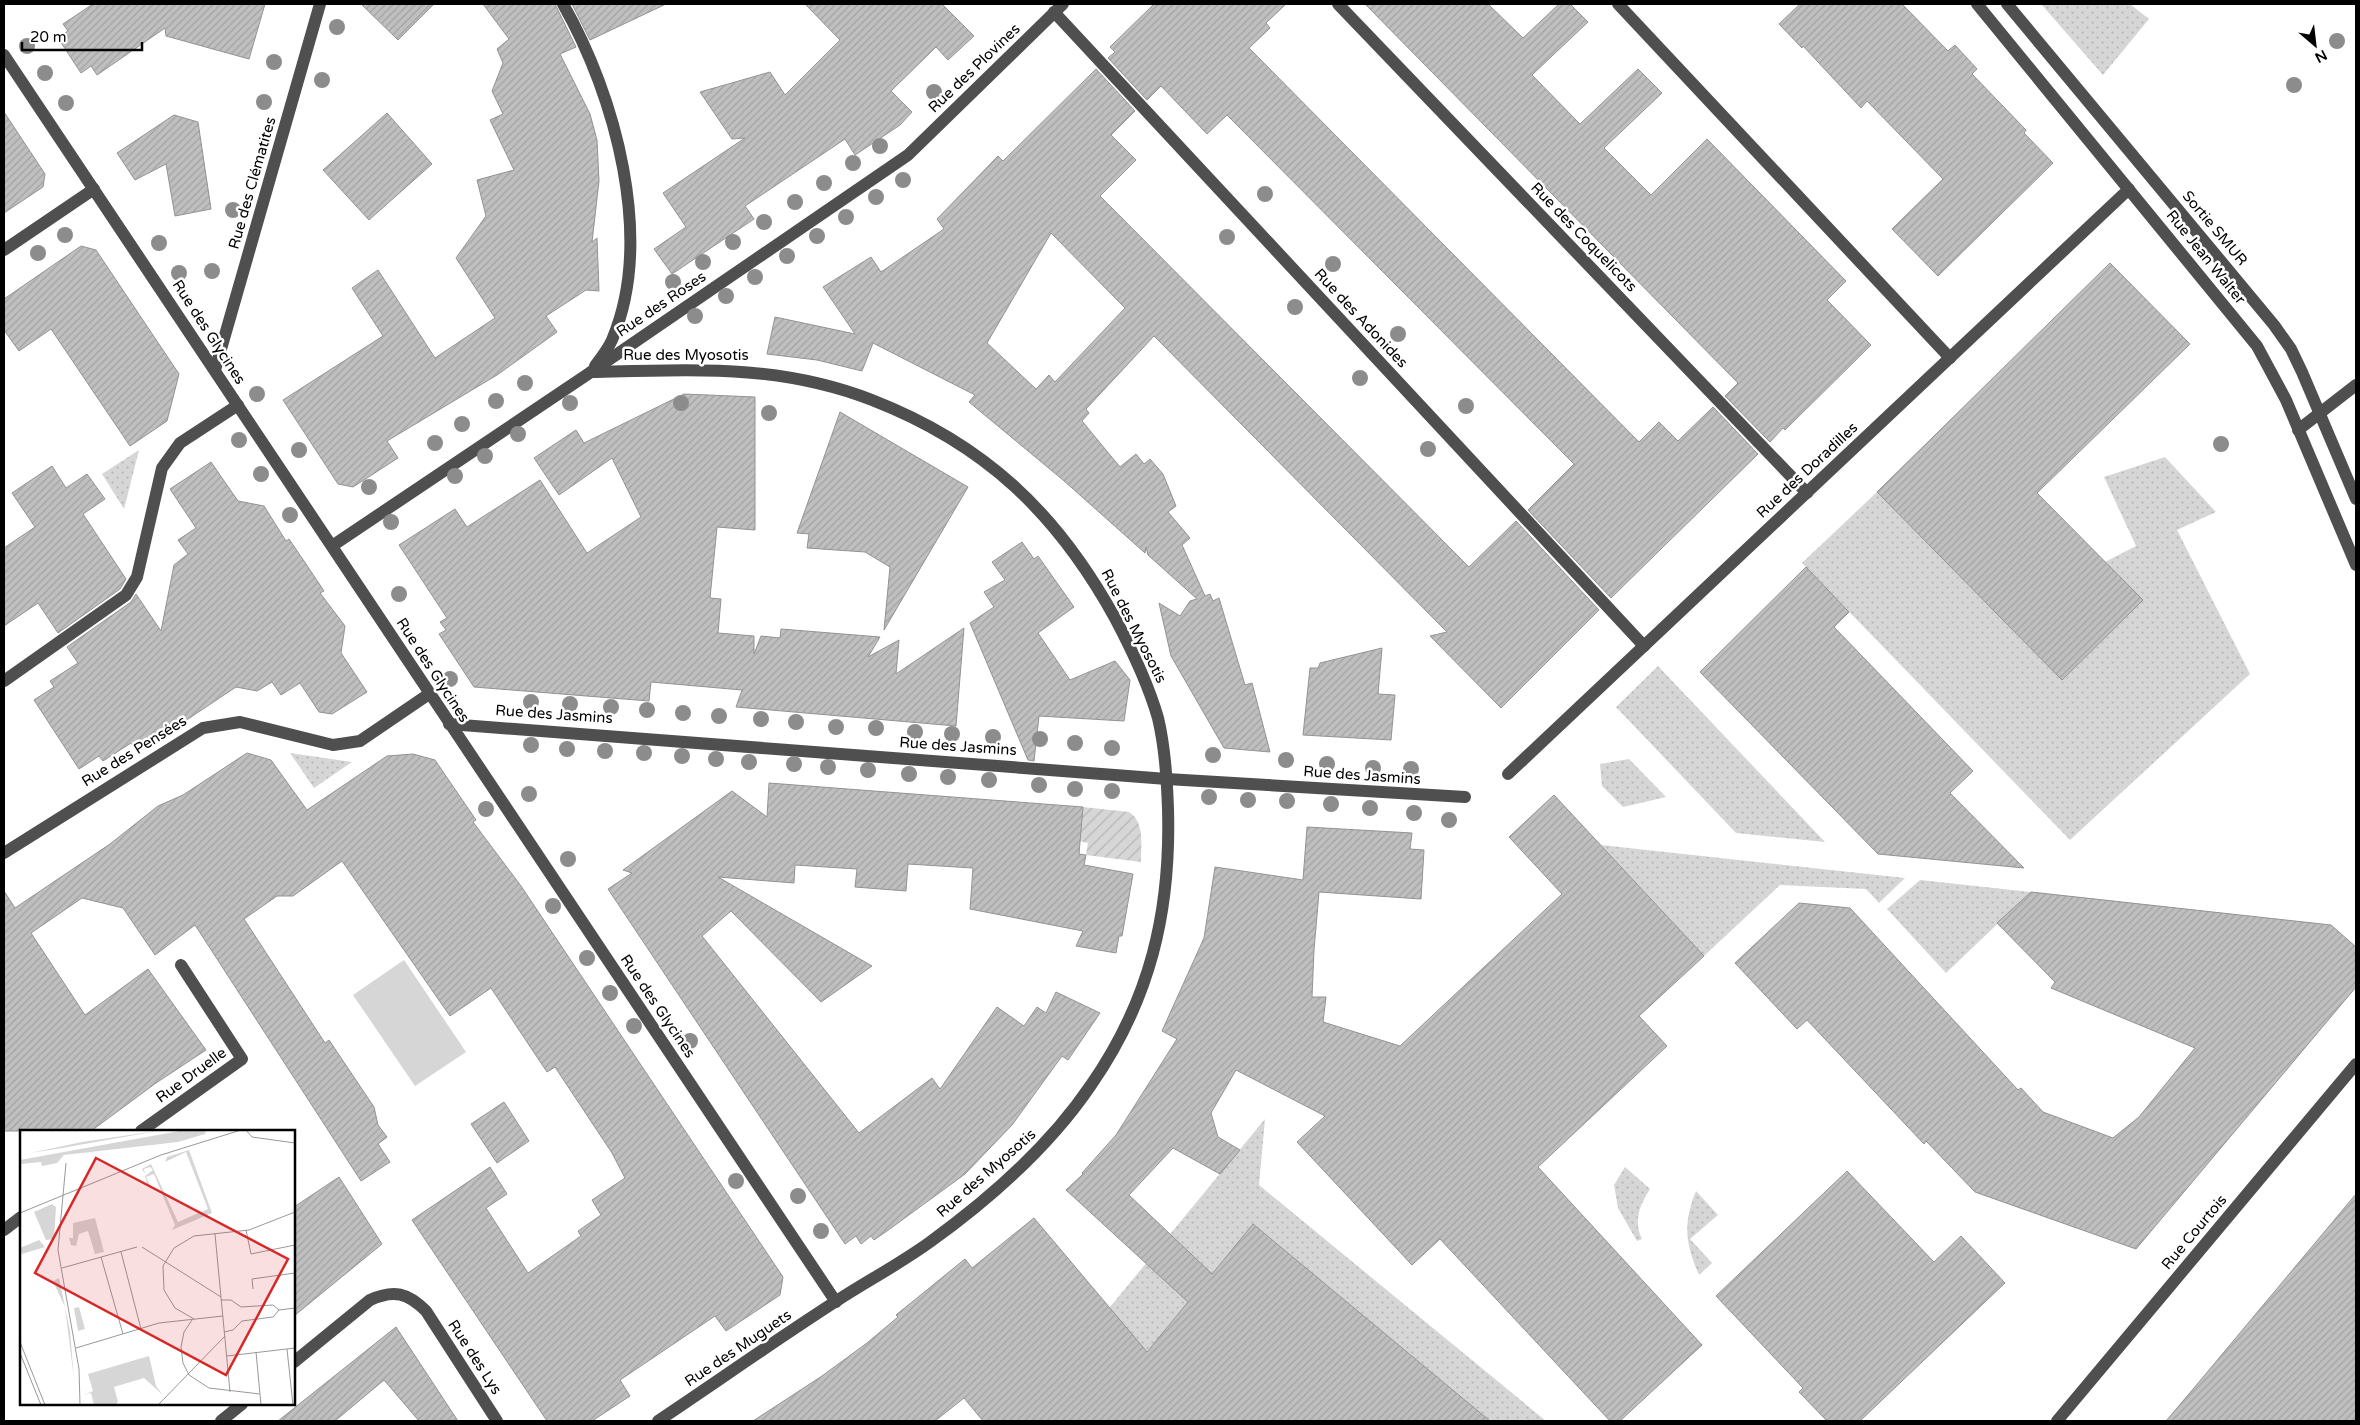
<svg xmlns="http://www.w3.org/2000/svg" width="2360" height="1425" font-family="'Varela Round',sans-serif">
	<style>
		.grass { fill: url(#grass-dots) }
		.garden { fill: url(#garden-furrows) }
		.pitch { fill: #d6d6d6 }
		.building { fill: url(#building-hatch); stroke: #939393; fill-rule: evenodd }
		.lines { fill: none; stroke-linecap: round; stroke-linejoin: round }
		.minor { stroke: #4f4f4f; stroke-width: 12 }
		.tree { fill: #8c8c8c }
		.labels { text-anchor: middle; stroke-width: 5; stroke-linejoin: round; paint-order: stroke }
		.street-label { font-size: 15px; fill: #000; stroke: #fff }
		.inset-road { fill: none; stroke: #999; stroke-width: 1 }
		.view { fill: #d62828; fill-opacity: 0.15; stroke: #d62828; stroke-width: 2.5 }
		.inset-edge { fill: none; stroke: #000; stroke-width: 2.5 }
	</style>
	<defs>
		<pattern id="grass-dots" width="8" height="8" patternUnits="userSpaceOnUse" patternTransform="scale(1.25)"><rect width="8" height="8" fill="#d6d6d6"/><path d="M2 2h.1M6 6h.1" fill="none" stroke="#b6b6b6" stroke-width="1.8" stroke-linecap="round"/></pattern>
		<pattern id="garden-furrows" width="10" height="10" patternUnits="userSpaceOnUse" patternTransform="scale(1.25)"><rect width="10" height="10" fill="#d6d6d6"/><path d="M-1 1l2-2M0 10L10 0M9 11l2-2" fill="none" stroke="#b6b6b6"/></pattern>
		<pattern id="building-hatch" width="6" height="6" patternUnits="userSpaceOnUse" patternTransform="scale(1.25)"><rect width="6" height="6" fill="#bfbfbf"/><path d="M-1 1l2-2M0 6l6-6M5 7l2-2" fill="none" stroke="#a2a2a2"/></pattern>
	</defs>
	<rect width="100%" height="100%" fill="#fff"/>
	<g class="grass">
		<polygon points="2041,4 2130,4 2149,19 2103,75"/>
		<polygon points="139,450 124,509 102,474"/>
		<polygon points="2165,457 2216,512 2177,530 2250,674 2070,840 1802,563 1877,492 2062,680 2105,562 2136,546 2104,477"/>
		<polygon points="1658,666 1825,842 1736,833 1616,707"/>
		<polygon points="290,753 352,762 314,788"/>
		<polygon points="1629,759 1666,797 1623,807 1602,786 1600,764"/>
		<polygon points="1601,845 1905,878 1879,903 1866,889 1780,885 1704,956"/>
		<polygon points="1920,880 2031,892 1946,973 1887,909"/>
		<polygon points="1265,1119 1259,1185 1546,1421 1490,1421 1253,1224 1089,1421 1016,1421"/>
		<path d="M1625,1167L1650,1189C1640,1205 1633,1220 1642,1239L1637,1241L1618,1208L1614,1185Z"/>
		<path d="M1696,1191L1718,1215L1690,1239L1712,1263L1699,1275C1685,1243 1683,1223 1696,1191Z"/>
	</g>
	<path class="garden" d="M1083,807L1129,812C1145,822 1141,845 1141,862L1086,855L1088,843L1080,841Z"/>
	<polygon class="pitch" points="404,960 466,1052 415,1086 353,995"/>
	<g class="building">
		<polygon points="93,4 265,4 249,59 166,36 165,28 97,75 91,66 81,73 58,38 68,31 63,24"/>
		<polygon points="361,4 434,4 398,40"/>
		<polygon points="483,4 555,4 576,47 560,54 590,114 597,140 599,181 592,242 597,238 599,291 586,290 546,316 557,332 497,375 387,441 398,458 353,487 338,484 283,400 383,336 352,288 378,270 435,358 495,318 456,258 486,216 477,180 514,170 490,120 503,114 492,91 503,63 497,49 509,39"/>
		<polygon points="572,4 666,4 590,40"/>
		<polygon points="805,4 942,4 974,36 948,60 936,47 891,91 912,112 900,125 855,155 845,139 745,206 754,219 672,274 654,249 686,227 663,193 745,138 732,139 700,92 770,72 785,95 840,40"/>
		<polygon points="1154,4 1286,4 1266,23 1270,28 1249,48 1639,442 1659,422 1678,441 1713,407 1758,454 1611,598 1528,510 1574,464 1227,115 1207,134 1161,86 1147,100 1108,58 1115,52 1110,47"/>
		<polygon points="1365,4 1488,4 1523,38 1559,4 1570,4 1588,22 1532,75 1580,124 1638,69 1662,93 1604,148 1651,195 1707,139 1846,281 1827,300 1871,345 1785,430 1783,428 1770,442 1725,396 1738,383"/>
		<polygon points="1800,4 1902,4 1948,51 1955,45 1977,69 1972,74 2026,130 2024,133 2053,163 1938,276 1892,229 1943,179 1867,101 1861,108 1803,46 1802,48 1779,24"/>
		<path d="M1096,69L1135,111L1111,135L1136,160L1100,196L1469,567L1516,521L1599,610L1501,708L1430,636L1447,632L1154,336L1086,409L1089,413L1082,421L1120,467L1136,454L1144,464L1150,459L1163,474L1176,506L1168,512L1190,538L1182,545L1205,596L1210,594L1213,601L1219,598L1245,685L1252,683L1270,752L1224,748L1171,656L1159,603L1180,616L1190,601L1197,599L1148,555L1146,547L1145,553L1063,480L969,402L975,395L873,343L862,371L817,360L767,354L775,317L855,334L823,287L871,257L881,272L944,229L937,219L998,156L1003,161ZM1051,233L1125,308L1055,382L1049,375L1036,389L987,343Z"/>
		<polygon points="4,112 45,174 43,187 4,213"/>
		<polygon points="387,113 432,164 369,220 323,170"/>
		<polygon points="174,115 198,122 211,209 175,216 166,164 135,180 117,153"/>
		<polygon points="81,246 96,250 179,374 167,421 130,446 51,329 19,351 4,330 4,299"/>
		<polygon points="2110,263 2190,344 2037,493 2143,600 2062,680 1877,492"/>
		<polygon points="684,394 755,397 755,530 717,527 710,598 721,599 718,633 754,636 754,654 761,636 780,638 781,629 880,637 868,657 899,640 896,674 964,628 956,726 736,707 742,690 651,682 649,701 474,687 439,634 446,630 440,622 447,618 399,545 455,509 467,527 540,480 587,553 641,517 612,458 559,495 534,458 576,430 584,443"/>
		<polygon points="840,412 968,487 884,630 890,567 865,552 807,548 809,534 797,533"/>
		<polygon points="211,462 238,501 264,506 286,541 289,539 306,564 324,591 320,593 345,626 341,653 367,692 332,714 319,712 300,683 281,695 272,682 257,691 236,687 137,753 131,743 103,761 99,756 79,769 34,700 54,687 50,681 78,663 67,647 131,602 136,594 161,631 174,565 188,554 178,540 196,528 170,489"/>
		<polygon points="52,466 66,488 87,474 105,499 83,514 126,579 120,589 58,633 38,603 4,626 4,548 35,527 12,493"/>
		<polygon points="1022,542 1034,559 1038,556 1074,607 1038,633 1070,680 1115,661 1130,680 1124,721 1039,716 1034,761 1028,760 970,623 994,607 984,592 1005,580 992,562"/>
		<polygon points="1806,567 1849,612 1834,627 1973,771 1950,793 2024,868 1878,854 1700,672"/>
		<polygon points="1382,648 1378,694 1395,695 1391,740 1303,735 1310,668 1318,668 1320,663"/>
		<polygon points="247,753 271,760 307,810 387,756 413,754 435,760 476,820 473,822 521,886 783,1277 780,1295 726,1331 715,1316 620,1380 630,1396 592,1421 547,1421 412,1220 490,1167 507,1194 486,1208 528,1273 581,1236 578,1231 601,1215 592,1200 625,1178 612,1153 555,1067 547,1072 491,988 450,1016 342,861 293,896 277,896 244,919 325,1043 329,1040 374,1107 378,1125 387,1137 378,1144 390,1162 361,1181 195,925 155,955 123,908 82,898 31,933 85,1015 148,969 206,1050 156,1083 91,1131 4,1131 4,891 15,908 110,844 158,806 183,795"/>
		<polygon points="769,783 1083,807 1079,854 1086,855 1084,865 1133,874 1122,936 1119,936 1116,953 1076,946 1083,931 970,909 973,868 908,864 906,891 855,887 857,869 795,865 794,883 718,877 872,966 821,1002 731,911 702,936 859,1133 932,1078 940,1089 997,1007 1024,1026 1037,1007 1046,1013 1056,992 1100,1013 1068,1060 1062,1056 1012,1125 965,1174 887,1231 874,1240 871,1236 861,1244 856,1236 845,1244 608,889 632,873 623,870 732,791 767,817"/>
		<polygon points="1554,795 1704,956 1639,1016 1667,1046 1538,1167 1702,1345 1620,1421 1610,1421 1440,1239 1412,1265 1297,1142 1325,1116 1236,1070 1211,1113 1218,1137 1240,1150 1220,1174 1173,1148 1129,1195 1212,1274 1253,1224 1490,1421 983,1421 964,1398 935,1421 753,1421 822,1376 867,1343 898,1317 896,1315 965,1259 972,1268 1034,1218 1147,1352 1188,1302 1066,1190 1083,1174 1082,1173 1116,1135 1177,1039 1162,1031 1204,938 1215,867 1303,880 1307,827 1412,833 1410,849 1424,850 1421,899 1319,892 1314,950 1312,997 1326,997 1323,1022 1400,1046 1562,894 1509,837"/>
		<polygon points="2031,892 2331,925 2356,947 2356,987 2136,1249 1975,1192 1926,1141 1924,1144 1807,1020 1797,1029 1735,963 1799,903 1850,908 2018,1090 2021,1088 2043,1112 2113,1138 2139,1117 2195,1048 2051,988 2055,982 1997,923"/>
		<polygon points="504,1102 529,1141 497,1163 471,1124"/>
		<polygon points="1847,1171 1934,1262 1961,1236 2005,1283 1860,1421 1827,1421 1799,1392 1803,1388 1716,1296"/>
		<polygon points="339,1177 382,1244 294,1316 294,1207"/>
		<polygon points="2356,1194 2356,1421 2166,1421 2199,1382"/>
		<polygon points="396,1327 458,1421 419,1421 384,1380 335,1421 278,1421"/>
	</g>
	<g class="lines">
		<g class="minor">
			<path d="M563,4C615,95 655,239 612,340C608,349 601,358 595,366"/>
			<polyline points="1338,4 1807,493"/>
			<polyline points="1618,4 1950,358"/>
			<polyline points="1977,4 2257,346 2286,400 2356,565"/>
			<polyline points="2007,4 2274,325 2291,349 2302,372 2356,499"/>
			<polyline points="1054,12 1644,646"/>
			<polyline points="4,55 836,1302"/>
			<polyline points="4,250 94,189"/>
			<polyline points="215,370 320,4"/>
			<path d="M591,372C690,370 777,363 872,400C985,444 1057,513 1115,618C1132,650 1148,683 1158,718C1165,747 1167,778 1168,809C1171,912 1150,1000 1091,1085C1049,1147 991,1198 930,1242C901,1263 869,1280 838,1300C777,1339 718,1381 658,1421"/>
			<polyline points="2298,430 2356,385"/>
			<polyline points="332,546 591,372 908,155 1063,4"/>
			<polyline points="4,681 126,595 137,577 162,468 180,443 238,405"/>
			<polyline points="449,724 1167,779 1465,797"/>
			<polyline points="1508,774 2129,189"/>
			<polyline points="4,853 203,728 240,722 333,745 360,741 429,694"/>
			<polyline points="141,1131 242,1059 181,965"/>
			<polyline points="4,1230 21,1217"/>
			<path d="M294,1362L370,1300C394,1289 408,1293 426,1311L497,1421"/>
			<polyline points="221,1421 242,1404"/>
			<polyline points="2057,1421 2356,1064"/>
		</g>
	</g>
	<g class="tree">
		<circle cx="337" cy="27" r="8"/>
		<circle cx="2337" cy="41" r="8"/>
		<circle cx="27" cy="46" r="8"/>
		<circle cx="274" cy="62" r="8"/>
		<circle cx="45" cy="73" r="8"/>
		<circle cx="322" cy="80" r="8"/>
		<circle cx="2294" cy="85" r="8"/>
		<circle cx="934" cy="92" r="8"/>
		<circle cx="264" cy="102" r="8"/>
		<circle cx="66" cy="103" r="8"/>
		<circle cx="880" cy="146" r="8"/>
		<circle cx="853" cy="163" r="8"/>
		<circle cx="903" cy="180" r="8"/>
		<circle cx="824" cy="183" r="8"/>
		<circle cx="1265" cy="194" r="8"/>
		<circle cx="876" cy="197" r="8"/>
		<circle cx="795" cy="202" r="8"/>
		<circle cx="233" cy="210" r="8"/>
		<circle cx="846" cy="217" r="8"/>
		<circle cx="764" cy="222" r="8"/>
		<circle cx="65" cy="235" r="8"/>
		<circle cx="817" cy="236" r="8"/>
		<circle cx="1227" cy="237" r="8"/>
		<circle cx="733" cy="242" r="8"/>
		<circle cx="159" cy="243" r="8"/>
		<circle cx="38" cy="253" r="8"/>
		<circle cx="787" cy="256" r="8"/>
		<circle cx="703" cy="262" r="8"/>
		<circle cx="1333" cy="264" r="8"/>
		<circle cx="212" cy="271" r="8"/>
		<circle cx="179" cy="273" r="8"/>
		<circle cx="755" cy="277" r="8"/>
		<circle cx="673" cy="282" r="8"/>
		<circle cx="726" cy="296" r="8"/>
		<circle cx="1295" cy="307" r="8"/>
		<circle cx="695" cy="316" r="8"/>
		<circle cx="1398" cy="334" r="8"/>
		<circle cx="1360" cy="378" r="8"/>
		<circle cx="525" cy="383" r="8"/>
		<circle cx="257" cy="394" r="8"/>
		<circle cx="496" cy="401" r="8"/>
		<circle cx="570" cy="403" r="8"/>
		<circle cx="681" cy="403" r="8"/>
		<circle cx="1466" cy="406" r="8"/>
		<circle cx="769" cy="413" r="8"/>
		<circle cx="462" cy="424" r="8"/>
		<circle cx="518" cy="434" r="8"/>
		<circle cx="239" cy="440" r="8"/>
		<circle cx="435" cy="443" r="8"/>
		<circle cx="2221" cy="444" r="8"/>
		<circle cx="1428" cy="449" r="8"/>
		<circle cx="299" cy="450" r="8"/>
		<circle cx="485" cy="456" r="8"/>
		<circle cx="261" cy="474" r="8"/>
		<circle cx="455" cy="476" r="8"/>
		<circle cx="369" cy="487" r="8"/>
		<circle cx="290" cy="515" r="8"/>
		<circle cx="391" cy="522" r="8"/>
		<circle cx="399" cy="594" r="8"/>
		<circle cx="450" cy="679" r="8"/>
		<circle cx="531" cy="702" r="8"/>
		<circle cx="570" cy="704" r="8"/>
		<circle cx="611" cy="707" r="8"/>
		<circle cx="647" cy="710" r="8"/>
		<circle cx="683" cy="713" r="8"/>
		<circle cx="719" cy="716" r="8"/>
		<circle cx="761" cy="719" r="8"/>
		<circle cx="796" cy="722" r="8"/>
		<circle cx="836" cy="727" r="8"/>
		<circle cx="876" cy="728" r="8"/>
		<circle cx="915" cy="732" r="8"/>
		<circle cx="952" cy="734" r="8"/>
		<circle cx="993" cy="737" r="8"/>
		<circle cx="1040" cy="739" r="8"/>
		<circle cx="1075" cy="743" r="8"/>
		<circle cx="531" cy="745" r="8"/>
		<circle cx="1112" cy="748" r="8"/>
		<circle cx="567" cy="749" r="8"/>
		<circle cx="605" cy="751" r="8"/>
		<circle cx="644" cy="753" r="8"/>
		<circle cx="1213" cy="755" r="8"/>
		<circle cx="682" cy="756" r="8"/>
		<circle cx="716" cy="759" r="8"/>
		<circle cx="1286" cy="760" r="8"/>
		<circle cx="749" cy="762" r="8"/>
		<circle cx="794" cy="764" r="8"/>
		<circle cx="1327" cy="764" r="8"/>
		<circle cx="828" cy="767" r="8"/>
		<circle cx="1373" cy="768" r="8"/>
		<circle cx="1411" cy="769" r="8"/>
		<circle cx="868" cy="770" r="8"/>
		<circle cx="909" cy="774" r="8"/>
		<circle cx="948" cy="777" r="8"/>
		<circle cx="989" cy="780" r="8"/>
		<circle cx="1039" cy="785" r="8"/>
		<circle cx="1075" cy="789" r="8"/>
		<circle cx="1112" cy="791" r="8"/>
		<circle cx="529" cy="794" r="8"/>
		<circle cx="1209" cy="797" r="8"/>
		<circle cx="1248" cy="800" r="8"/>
		<circle cx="1287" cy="801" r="8"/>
		<circle cx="1331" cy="804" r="8"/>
		<circle cx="1370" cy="808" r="8"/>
		<circle cx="486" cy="809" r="8"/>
		<circle cx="1414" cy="813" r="8"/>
		<circle cx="1449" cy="820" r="8"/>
		<circle cx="568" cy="859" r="8"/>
		<circle cx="553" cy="906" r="8"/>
		<circle cx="587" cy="958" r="8"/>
		<circle cx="610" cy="993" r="8"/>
		<circle cx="634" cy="1026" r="8"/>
		<circle cx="690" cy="1041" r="8"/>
		<circle cx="736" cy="1181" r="8"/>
		<circle cx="798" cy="1196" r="8"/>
		<circle cx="821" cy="1231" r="8"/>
	</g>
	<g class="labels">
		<g class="street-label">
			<text transform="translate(974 68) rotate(-44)" y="5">Rue des Plovines</text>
			<text transform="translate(252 183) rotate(-74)" y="5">Rue des Clématites</text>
			<text transform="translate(2215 228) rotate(50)" y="5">Sortie SMUR</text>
			<text transform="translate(1584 237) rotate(46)" y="5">Rue des Coquelicots</text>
			<text transform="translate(2206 257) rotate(51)" y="5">Rue Jean Walter</text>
			<text transform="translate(661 304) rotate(-34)" y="5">Rue des Roses</text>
			<text transform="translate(1361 318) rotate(47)" y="5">Rue des Adonides</text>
			<text transform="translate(209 332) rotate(57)" y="5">Rue des Glycines</text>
			<text x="686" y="360">Rue des Myosotis</text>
			<text transform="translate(1807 470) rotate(-43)" y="5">Rue des Doradilles</text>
			<text transform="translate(1134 626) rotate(63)" y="5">Rue des Myosotis</text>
			<text transform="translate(433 670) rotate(57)" y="5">Rue des Glycines</text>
			<text transform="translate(554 714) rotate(4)" y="5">Rue des Jasmins</text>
			<text transform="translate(958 746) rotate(4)" y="5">Rue des Jasmins</text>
			<text transform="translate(134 751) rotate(-32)" y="5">Rue des Pensées</text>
			<text transform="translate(1362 775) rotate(4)" y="5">Rue des Jasmins</text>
			<text transform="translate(658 1006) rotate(56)" y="5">Rue des Glycines</text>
			<text transform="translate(191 1075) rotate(-36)" y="5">Rue Druelle</text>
			<text transform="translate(986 1173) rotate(-41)" y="5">Rue des Myosotis</text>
			<text transform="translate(2194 1232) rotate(-50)" y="5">Rue Courtois</text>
			<text transform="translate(738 1348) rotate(-34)" y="5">Rue des Muguets</text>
			<text transform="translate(475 1357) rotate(57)" y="5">Rue des Lys</text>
		</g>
	</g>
	<g transform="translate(20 1130)">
		<rect width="275" height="275" fill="#fff"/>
		<path d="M143,0L42,18L10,23L62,12ZM165,0H186L185,4L158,12L44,25L37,33L22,36L21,32L0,34V30ZM169,20L192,83L152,100L155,95L134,44L126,47L130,56L127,54L125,46L133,40L130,37L124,39L125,44L122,39L131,34L158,92L188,79L166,22L145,32L147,27ZM32,74L36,77L34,109L26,110L14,82ZM75,88L84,122L75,124L68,101L59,104L56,116L51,115L49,108H53V93ZM19,110L25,117L2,124L0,118ZM39,148L50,201L54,249L45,177L33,151Z" fill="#d6d6d6"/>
		<path d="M59,177L65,199L58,201L54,178ZM129,226L136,256L143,265L124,248L94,257L98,272L95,275H74L71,263L64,265L73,261L68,244Z" fill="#d6d6d6"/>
		<path class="inset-road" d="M226,0L232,7L275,13M46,33L38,120L59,239L60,275M0,83L141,25L221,0M226,100L231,124L275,115M195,104L210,262M122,117L201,167M101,122L121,199M81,127L103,204M42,138L117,117M233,159L232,149L275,143M201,170H211L221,177L253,175L259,180M259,180L275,178M174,189L155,178L144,160L143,136L154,118L174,106L229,100L275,82M172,190L164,202L161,217L163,233L169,245L189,258L240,264M204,202L213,200L222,191L253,187L259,180M0,212L25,275M56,218L139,193L203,186M267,219L273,275M236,222L241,275M0,223L21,275M207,226L275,218M138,275L205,206"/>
		<path class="view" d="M76,28L268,129L206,245L15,143Z"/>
		<rect width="275" height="275" class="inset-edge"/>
	</g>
	<rect width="2360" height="1425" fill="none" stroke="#000000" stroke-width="10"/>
	<g transform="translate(2315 45) rotate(152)" stroke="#ffffff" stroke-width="4" paint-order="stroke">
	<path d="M0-4L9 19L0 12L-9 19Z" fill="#000000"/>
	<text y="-8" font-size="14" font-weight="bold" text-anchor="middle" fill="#000000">N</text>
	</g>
	<path d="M22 42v8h120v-8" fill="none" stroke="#000000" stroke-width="2.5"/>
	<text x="30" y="42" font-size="15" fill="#000000" stroke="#ffffff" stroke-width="4" paint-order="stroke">20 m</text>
</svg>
